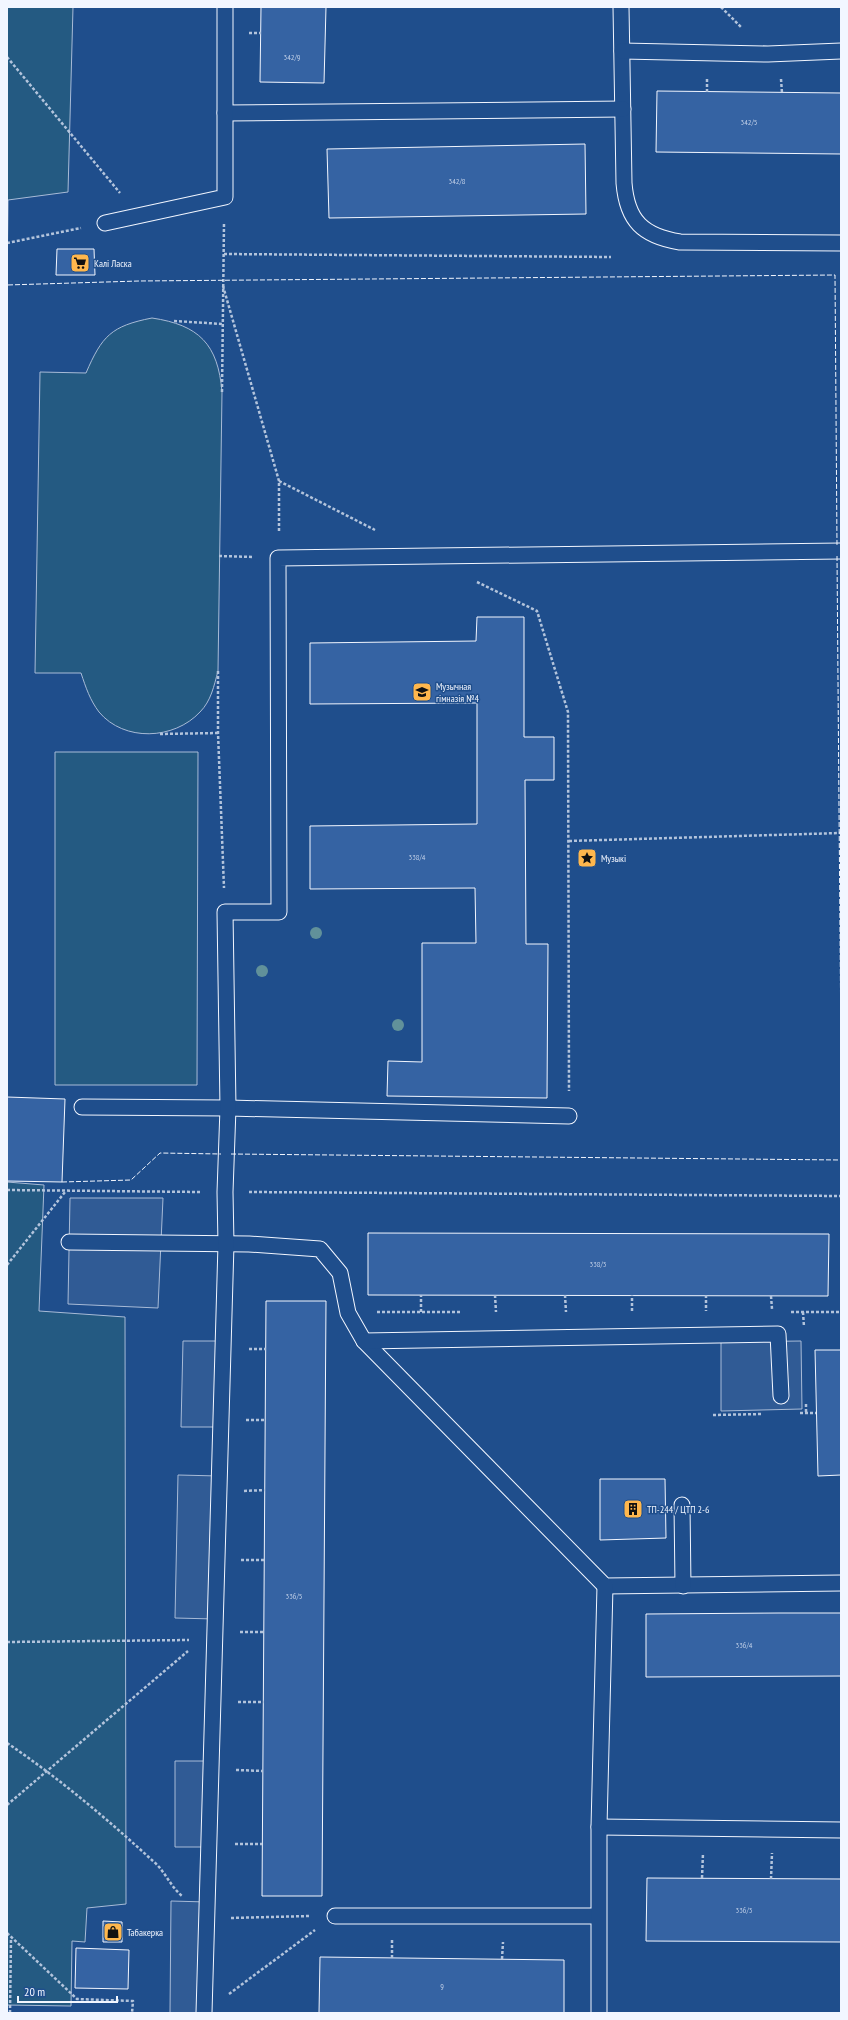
<svg xmlns="http://www.w3.org/2000/svg" width="848" height="2020" font-family="'PT Sans Narrow',sans-serif">
	<style>
		.green { fill: #245a82; stroke: #a8bbd7 }
		.parking { fill: #305b95; stroke: #a8bbd7 }
		.building { fill: #3563a3; stroke: #f2f6ff }
		.lines { fill: none; stroke-linecap: round; stroke-linejoin: round }
		.service-casing { stroke: #f2f6ff; stroke-width: 17 }
		.path { stroke: #b3c4dc; stroke-width: 2.5; stroke-dasharray: 3 2; stroke-linecap: butt }
		.service { stroke: #1f4e8c; stroke-width: 15 }
		.fence { stroke: #f2f6ff; stroke-width: 1; stroke-dasharray: 5 2; stroke-linecap: butt }
		.tree { fill: #61919a }
		.labels { text-anchor: middle; stroke-width: 3; stroke-linejoin: round; paint-order: stroke }
		.number-label { font-size: 8px; fill: #c3d1e8 }
		.poi-label { font-size: 10px; fill: #f2f6ff; stroke: #1f4e8c; text-anchor: start }
	</style>
	<rect width="100%" height="100%" fill="#1f4e8c"/>
	<g class="green">
		<polygon points="7,7 73,7 68,192 8,200 7,291"/>
		<path d="M152,318C199,325 218,344 222,392L218,671C214,686 211,701 200,712C174,740 124,742 99,712C90,700 86,688 81,673H35L40,372L86,373C102,336 111,326 152,318Z"/>
		<polygon points="55,752 198,752 197,1085 55,1085"/>
		<polygon points="7,1182 44,1185 39,1311 125,1317 126,1904 87,1908 85,1942 72,1941 71,2006 7,2005"/>
	</g>
	<g class="parking">
		<polygon points="70,1198 163,1198 158,1308 68,1304"/>
		<polygon points="183,1341 223,1341 221,1427 181,1427"/>
		<polygon points="801,1341 802,1409 721,1411 721,1342"/>
		<polygon points="178,1475 219,1476 215,1619 175,1618"/>
		<polygon points="175,1761 211,1761 208,1847 175,1847"/>
		<polygon points="171,1901 207,1902 204,2013 170,2013"/>
	</g>
	<g class="building">
		<polygon points="261,7 326,7 324,83 260,82"/>
		<polygon points="657,91 841,93 841,154 656,152"/>
		<polygon points="585,144 586,214 329,218 327,149"/>
		<polygon points="57,249 94,249 95,275 56,275"/>
		<polygon points="477,617 524,617 524,737 554,737 554,780 525,780 526,944 548,944 547,1098 387,1096 388,1061 422,1062 422,943 476,943 475,888 310,889 310,826 477,824 477,703 310,704 310,643 476,641"/>
		<polygon points="7,1097 65,1099 62,1182 7,1181"/>
		<polygon points="368,1233 829,1234 828,1296 368,1295"/>
		<polygon points="266,1301 326,1301 322,1896 262,1896"/>
		<polygon points="815,1350 841,1350 841,1475 818,1476"/>
		<polygon points="600,1479 665,1479 666,1538 600,1540"/>
		<polygon points="779,1613 841,1613 841,1676 646,1677 646,1614"/>
		<polygon points="647,1878 841,1879 841,1942 646,1941"/>
		<polygon points="103,1921 122,1922 122,1942 103,1942"/>
		<polygon points="76,1948 129,1950 128,1989 75,1988"/>
		<polygon points="320,1957 564,1960 564,2013 319,2013"/>
	</g>
	<g class="lines">
		<g class="service-casing">
			<g id="service">
				<path d="M621,7L624,183C627,221 643,236 680,242L841,243"/>
				<polyline points="622,51 768,54 841,51"/>
				<polyline points="225,113 623,109"/>
				<polyline points="105,223 225,197 225,7"/>
				<polyline points="82,1107 228,1108 569,1116"/>
				<polyline points="69,1242 249,1244 320,1249 340,1273 348,1313 364,1341 605,1586 841,1583"/>
				<polyline points="364,1341 778,1334 781,1396"/>
				<polyline points="682,1505 683,1586"/>
				<polyline points="599,1827 841,1830"/>
				<polyline points="335,1916 598,1916"/>
				<polyline points="204,2013 226,1244 225,1192 228,1108 225,912 279,912 278,558 841,551"/>
				<polyline points="599,2013 599,1827 605,1586"/>
			</g>
		</g>
		<g class="path">
			<polyline points="721,7 742,28"/>
			<polyline points="249,33 261,33"/>
			<polyline points="7,57 120,193"/>
			<polyline points="781,79 782,93"/>
			<polyline points="707,92 707,78"/>
			<polyline points="7,243 81,228"/>
			<polyline points="224,254 611,257"/>
			<polyline points="223,286 279,481 279,533"/>
			<polyline points="174,321 222,324"/>
			<polyline points="222,392 224,223"/>
			<polyline points="279,481 375,530"/>
			<polyline points="219,556 254,557"/>
			<polyline points="477,582 537,611 568,712 569,1091"/>
			<polyline points="218,671 218,733 224,888"/>
			<polyline points="160,734 218,733"/>
			<polyline points="569,841 841,833"/>
			<polyline points="7,1190 200,1192"/>
			<polyline points="249,1192 841,1196"/>
			<polyline points="7,1265 65,1192"/>
			<polyline points="495,1295 496,1312"/>
			<polyline points="565,1295 566,1312"/>
			<polyline points="706,1295 706,1311"/>
			<polyline points="771,1296 772,1309"/>
			<polyline points="632,1311 632,1295"/>
			<polyline points="377,1312 460,1312"/>
			<polyline points="421,1312 421,1295"/>
			<polyline points="791,1312 841,1312"/>
			<polyline points="803,1312 804,1327"/>
			<polyline points="249,1349 266,1349"/>
			<polyline points="806,1404 806,1413"/>
			<polyline points="800,1413 816,1413"/>
			<polyline points="713,1415 763,1414"/>
			<polyline points="246,1420 265,1420"/>
			<polyline points="244,1491 265,1490"/>
			<polyline points="241,1560 264,1560"/>
			<polyline points="240,1632 264,1632"/>
			<polyline points="7,1642 189,1640"/>
			<polyline points="238,1702 264,1702"/>
			<path d="M7,1743C59,1778 107,1819 153,1861C165,1871 170,1886 182,1896"/>
			<polyline points="236,1770 263,1771"/>
			<polyline points="7,1805 188,1651"/>
			<polyline points="235,1844 262,1844"/>
			<polyline points="702,1878 703,1853"/>
			<polyline points="771,1879 772,1853"/>
			<polyline points="231,1918 310,1916"/>
			<polyline points="7,1933 77,1999 133,2001 132,2013"/>
			<polyline points="392,1940 392,1958"/>
			<polyline points="502,1959 503,1942"/>
			<polyline points="229,1994 315,1930"/>
			<polyline points="10,2013 11,1938"/>
		</g>
		<use href="#service" class="service"/>
		<g class="fence">
			<polyline points="7,291 7,285 139,281 835,275 837,546"/>
			<polyline points="837,556 841,1056"/>
			<polyline points="231,1154 841,1160"/>
			<polyline points="62,1182 131,1180 160,1153 221,1154"/>
		</g>
	</g>
	<g class="tree">
		<circle cx="316" cy="933" r="6"/>
		<circle cx="262" cy="971" r="6"/>
		<circle cx="398" cy="1025" r="6"/>
	</g>
	<defs>
		<g id="supermarket-square" transform="scale(1)"><rect x="-9" y="-9" width="18" height="18" rx="4" fill="#ffb74d" stroke="#1f4e8c"/><path d="M-6-5.5h2.5l.6 2H6L4.5 2H-2.5L-4.4-4H-6ZM-1.5 3.2a1.3 1.3 0 1 0 .1 0ZM3 3.2a1.3 1.3 0 1 0 .1 0Z" fill="#111"/></g>
		<g id="school-square" transform="scale(1)"><rect x="-9" y="-9" width="18" height="18" rx="4" fill="#ffb74d" stroke="#1f4e8c"/><path d="M0-5L7-2L0 1L-7-2ZM-4 1L0 2.5L4 1V4Q0 6-4 4Z" fill="#111"/></g>
		<g id="sight-square" transform="scale(1)"><rect x="-9" y="-9" width="18" height="18" rx="4" fill="#ffb74d" stroke="#1f4e8c"/><path d="M0-6L1.8-2.2L6-1.7L2.9 1.2L3.7 5.4L0 3.3L-3.7 5.4L-2.9 1.2L-6-1.7L-1.8-2.2Z" fill="#111"/></g>
		<g id="building-square" transform="scale(1)"><rect x="-9" y="-9" width="18" height="18" rx="4" fill="#ffb74d" stroke="#1f4e8c"/><path d="M-4-6H4V6H1V3H-1V6H-4ZM-2.5-4.3h1.7v1.8h-1.7ZM.8-4.3h1.7v1.8H.8ZM-2.5-1h1.7V.8h-1.7ZM.8-1h1.7V.8H.8Z" fill="#111"/></g>
		<g id="shop-square" transform="scale(1)"><rect x="-9" y="-9" width="18" height="18" rx="4" fill="#ffb74d" stroke="#1f4e8c"/><path d="M-5-2.5h2.3a2.7 3.5 0 0 1 5.4 0H5L5.5 6h-11ZM-1.5-2.5h3a1.5 2.3 0 0 0-3 0Z" fill="#111"/></g>
	</defs>
	<g fill-rule="evenodd">
		<use href="#supermarket-square" x="80" y="263"/>
		<use href="#school-square" x="422" y="692"/>
		<use href="#sight-square" x="587" y="858"/>
		<use href="#building-square" x="633" y="1509"/>
		<use href="#shop-square" x="113" y="1932"/>
	</g>
	<g class="labels">
		<g class="number-label">
			<text x="292" y="60">342/9</text>
			<text x="749" y="125">342/5</text>
			<text x="457" y="184">342/8</text>
			<text x="417" y="860">338/4</text>
			<text x="598" y="1267">338/3</text>
			<text x="294" y="1599">336/5</text>
			<text x="744" y="1648">336/4</text>
			<text x="744" y="1913">336/3</text>
			<text x="442" y="1989">9</text>
		</g>
		<g class="poi-label">
			<text x="94" y="267">Калі Ласка</text>
			<text x="436" y="690">Музычная<tspan x="436" dy="12">гімназія №4</tspan></text>
			<text x="601" y="862">Музыкі</text>
			<text x="647" y="1513">ТП-244 / ЦТП 2-6</text>
			<text x="127" y="1936">Табакерка</text>
		</g>
	</g>
	<rect width="848" height="2020" fill="none" stroke="#f2f6ff" stroke-width="16"/>
	<path d="M18 1996v6h99v-6" fill="none" stroke="#f2f6ff" stroke-width="2"/>
	<text x="24" y="1996" font-size="12" fill="#f2f6ff" stroke="#1f4e8c" stroke-width="3" paint-order="stroke">20 m</text>
</svg>
